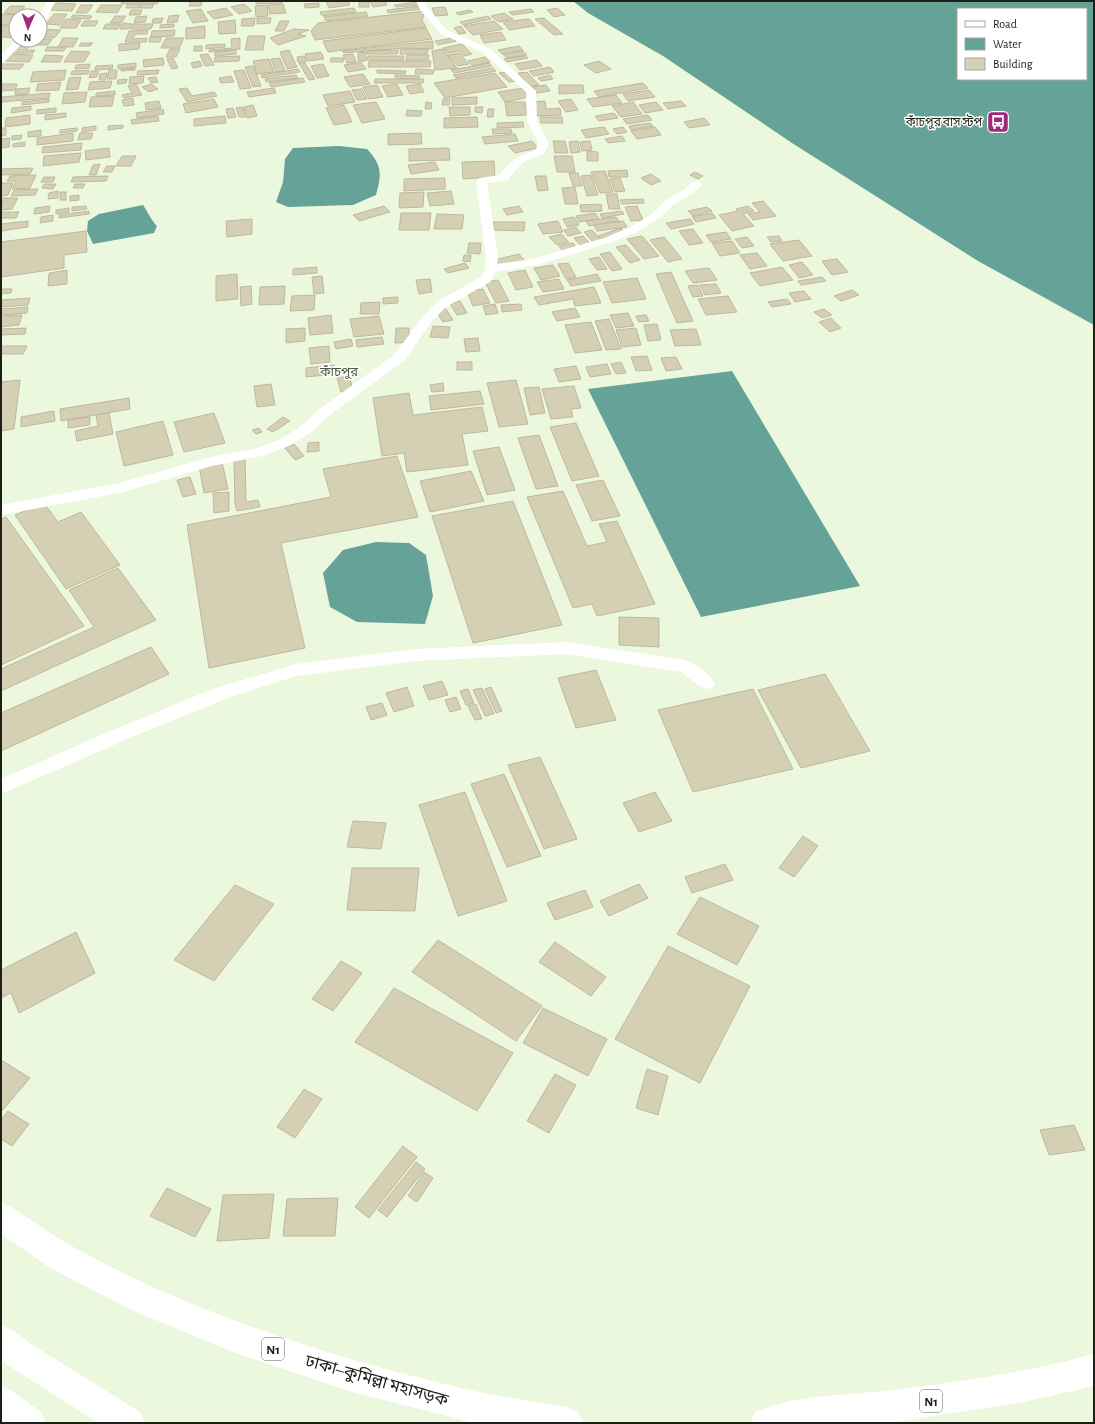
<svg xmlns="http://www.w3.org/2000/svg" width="1095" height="1424" font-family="'Alegreya Sans','Noto Sans Bengali',sans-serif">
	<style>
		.water { fill: #65a297; fill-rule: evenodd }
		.building { fill: #d5cfb4; stroke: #beb89d }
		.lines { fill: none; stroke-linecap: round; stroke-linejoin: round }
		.minor { fill: #fff; fill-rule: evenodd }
		.trunk { fill: #fff; fill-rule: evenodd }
		.labels { text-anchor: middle; stroke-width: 3; stroke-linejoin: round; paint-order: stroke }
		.far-poi-label { font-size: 12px; fill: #1d2017; stroke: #fff; text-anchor: end }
		.far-quarter-label { font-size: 13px; fill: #4f5842; stroke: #fff }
		.shield { fill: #fff; stroke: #61635d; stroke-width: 1 }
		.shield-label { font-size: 13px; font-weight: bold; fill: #1d2017 }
		.near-street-label { font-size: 17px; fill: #1d2017; stroke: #fff }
	</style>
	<rect width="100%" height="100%" fill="#ecf8dd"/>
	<g class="water">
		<path d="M573,1H1094V325L978,261L792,143L663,56L588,13ZM958,9H1086V79H958Z"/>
		<path d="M339,146L367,149C382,165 382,174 376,195L353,205L288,207L276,202L283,182L285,159L293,148Z"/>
		<path d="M143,205C148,212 151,220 157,226L154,233L93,244L87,231L88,221L99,214Z"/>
		<polygon points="732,371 860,586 701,617 588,389"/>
		<polygon points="376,542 409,543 426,555 433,596 425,624 357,622 330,607 323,573 343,550"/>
	</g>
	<g class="building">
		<polygon points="123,1 159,1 157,4 121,4"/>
		<polygon points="191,1 202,1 201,6 189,6"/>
		<polygon points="256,1 282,1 282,3 256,4"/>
		<polygon points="326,1 348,1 350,5 329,8"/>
		<rect x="359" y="1" width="10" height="6"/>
		<polygon points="370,1 385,1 387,5 373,7"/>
		<polygon points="418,2 419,5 396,7 394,5"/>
		<polygon points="56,3 76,4 72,11 51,10"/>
		<polygon points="319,3 319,7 305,8 304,4"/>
		<polygon points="128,4 141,4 139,8 126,8"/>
		<polygon points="142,4 154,4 152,8 140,8"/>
		<polygon points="244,4 252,11 239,14 231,7"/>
		<polygon points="283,4 286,13 270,14 268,5"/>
		<polygon points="81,5 93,5 87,13 76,13"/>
		<polygon points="101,5 122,5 117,13 96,12"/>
		<polygon points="267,5 268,16 256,17 255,6"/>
		<polygon points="10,6 25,6 19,14 4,13"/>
		<polygon points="420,6 422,9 388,13 387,10"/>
		<polygon points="445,7 448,15 435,16 432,8"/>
		<polygon points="226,8 233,15 214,19 207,12"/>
		<polygon points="354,8 356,12 322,16 320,12"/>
		<polygon points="557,8 565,15 554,17 547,10"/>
		<polygon points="201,9 208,21 193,23 186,11"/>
		<polygon points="531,9 534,12 512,15 509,12"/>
		<polygon points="131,10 142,10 140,15 129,15"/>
		<polygon points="470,10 473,12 459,15 456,13"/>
		<polygon points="425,11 422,20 426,27 315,40 311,31 318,23"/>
		<polygon points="366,12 368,16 326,21 324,17"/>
		<polygon points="504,13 513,19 499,22 491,16"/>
		<polygon points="2,14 20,15 16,16 16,20 12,25 1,25"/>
		<polygon points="54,14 67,14 60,25 46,24"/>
		<polygon points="73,15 92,16 90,19 71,18"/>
		<polygon points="179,15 177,22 167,23 169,16"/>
		<polygon points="115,16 126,16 121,23 110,23"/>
		<polygon points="147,16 145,22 134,23 136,17"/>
		<polygon points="488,16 491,19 463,25 460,22"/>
		<polygon points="163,18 161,23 152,23 153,19"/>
		<polygon points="255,18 254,26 241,26 242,19"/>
		<polygon points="257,18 271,18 270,23 257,24"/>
		<polygon points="544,18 563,34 554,35 535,19"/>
		<polygon points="66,19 81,20 76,28 60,28"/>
		<polygon points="529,19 535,26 509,30 503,22"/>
		<polygon points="235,20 236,33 219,34 218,22"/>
		<polygon points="84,21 98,21 95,26 81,26"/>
		<polygon points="280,21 289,21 284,31 275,31"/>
		<polygon points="494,21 503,29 473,35 464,26"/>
		<polygon points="123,23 132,24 129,29 120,29"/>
		<polygon points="106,24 121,24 118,29 103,29"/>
		<polygon points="133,24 153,24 151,29 131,29"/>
		<polygon points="174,24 174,27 160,28 160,25"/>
		<polygon points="2,26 16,26 16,38 1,37 1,28"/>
		<polygon points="205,26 205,38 186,39 186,28"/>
		<polygon points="461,26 466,33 459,34 454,28"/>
		<polygon points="426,28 432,39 328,52 323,41"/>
		<polygon points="40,29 61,30 54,38 40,37"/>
		<polygon points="294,29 309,30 298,34 306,36 278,45 270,38"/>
		<polygon points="148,30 147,34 135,34 133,39 147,38 146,42 125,42 129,31"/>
		<polygon points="175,30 174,36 151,37 152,31"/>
		<polygon points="501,32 506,40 484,43 480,35"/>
		<polygon points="248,36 265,36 263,50 245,50"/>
		<polygon points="150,37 161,37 160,42 149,42"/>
		<polygon points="63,38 78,38 73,47 58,47"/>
		<polygon points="166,38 184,38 179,48 161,48"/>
		<polygon points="240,38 240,49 209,52 209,50 232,48 231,39"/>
		<polygon points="452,38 456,41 438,45 435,41"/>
		<polygon points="52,39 48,45 20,45 23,40"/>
		<polygon points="433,41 433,49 403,48 344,53 342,51"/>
		<polygon points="81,43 93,43 90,46 79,46"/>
		<polygon points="140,43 139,49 119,51 119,44"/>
		<polygon points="225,44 225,47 206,49 206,45"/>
		<polygon points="462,44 472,54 464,56 459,51 448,53 443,48"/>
		<polygon points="16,46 29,46 26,50 35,50 33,53 12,53"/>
		<rect x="194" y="46" width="8" height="5"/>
		<polygon points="519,46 523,50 502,54 498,50"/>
		<polygon points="47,47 66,47 64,51 45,51"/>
		<polygon points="170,49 180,49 176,57 166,57"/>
		<polygon points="401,49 428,49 427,54 400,54"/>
		<polygon points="443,49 457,68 435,70 432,51"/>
		<polygon points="236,50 236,54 215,56 215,52"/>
		<polygon points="289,50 297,67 287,69 280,52"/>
		<polygon points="399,50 397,54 367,54 368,51"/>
		<polygon points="71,51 90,52 84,62 64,62"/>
		<polygon points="523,51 527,55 507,58 503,54"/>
		<polygon points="321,52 324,59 307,61 305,54"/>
		<polygon points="366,52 366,61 358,61 358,53"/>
		<polygon points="459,53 469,64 458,66 448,55"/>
		<polygon points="10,54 33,55 29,62 5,61"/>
		<polygon points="208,54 214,65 205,66 200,55"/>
		<polygon points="353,54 356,62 347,63 343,55"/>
		<polygon points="45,55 63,56 60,62 41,62"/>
		<polygon points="407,55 429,55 428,60 406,60"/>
		<polygon points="240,56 239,61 214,62 215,57"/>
		<polygon points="304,56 306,62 298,62 297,57"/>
		<polygon points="368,56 404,56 403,60 367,60"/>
		<polygon points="525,56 528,58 507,62 504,59"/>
		<polygon points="485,57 490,62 473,66 468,61"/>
		<polygon points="163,58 164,65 144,67 143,60"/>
		<polygon points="173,58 178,68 172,69 167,59"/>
		<polygon points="280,58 285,71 276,72 271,59"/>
		<polygon points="331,58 344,58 343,62 330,62"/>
		<polygon points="269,59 274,72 257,74 253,61"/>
		<polygon points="537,60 542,66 520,70 515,64"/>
		<polygon points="200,61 202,66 193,68 191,63"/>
		<polygon points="369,61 431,61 430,67 368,67"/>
		<polygon points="599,61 611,69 596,73 584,65"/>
		<polygon points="361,62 366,69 348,72 344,65"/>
		<polygon points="136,63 136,67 118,69 118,65"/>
		<polygon points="299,63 305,63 315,79 309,80"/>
		<polygon points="489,63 492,66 454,73 451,70"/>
		<polygon points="1,64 24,64 20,69 1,69"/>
		<polygon points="90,64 89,68 75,69 76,65"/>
		<polygon points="323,64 329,76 317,78 311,66"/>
		<polygon points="113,65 112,69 95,70 96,66"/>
		<polygon points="253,66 261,86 253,87 245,67"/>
		<polygon points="550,67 554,72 534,76 529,71"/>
		<polygon points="135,68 135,70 121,71 121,69"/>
		<polygon points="493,68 496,71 456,78 453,75"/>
		<polygon points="298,69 300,72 262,78 261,75"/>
		<polygon points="416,69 434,70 433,74 415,74"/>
		<polygon points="66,70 64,80 30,82 33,72"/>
		<polygon points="89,70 88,74 71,75 72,71"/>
		<polygon points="109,70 117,70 116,79 107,79"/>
		<polygon points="159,70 158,74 137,75 138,71"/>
		<polygon points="244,70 251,88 240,89 234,71"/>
		<polygon points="377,70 406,71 405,74 377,73"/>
		<polygon points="91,71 99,71 97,77 89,78"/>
		<polygon points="506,72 516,81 509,82 499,73"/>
		<polygon points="527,72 539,85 529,87 518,73"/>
		<polygon points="107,73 105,80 99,80 100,74"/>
		<polygon points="495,73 507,87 445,98 434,83"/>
		<polygon points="363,74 370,84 350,87 344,77"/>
		<polygon points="296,75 298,78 266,82 265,79"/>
		<polygon points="395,75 420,76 419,79 395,78"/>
		<polygon points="550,75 553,79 541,81 538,78"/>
		<polygon points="144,76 143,83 129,84 130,77"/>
		<polygon points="231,76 234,82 221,83 219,78"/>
		<polygon points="81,77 78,89 66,90 69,78"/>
		<polygon points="156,77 158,82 151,83 148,78"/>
		<polygon points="303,78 305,82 271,87 269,83"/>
		<polygon points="127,79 126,83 117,84 118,80"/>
		<polygon points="375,79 424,79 423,83 374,83"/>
		<polygon points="112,81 110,88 88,90 90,82"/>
		<polygon points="61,82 59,90 36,91 38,84"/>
		<polygon points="643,83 648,88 599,97 594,91"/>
		<polygon points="1,84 17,84 15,90 1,91"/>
		<polygon points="136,84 142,95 124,98 122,95 132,93 128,86"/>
		<polygon points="151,84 158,89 149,92 142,87"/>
		<polygon points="397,84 403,95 388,97 382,86"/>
		<polygon points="420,84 424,92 410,94 406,86"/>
		<polygon points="377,85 383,97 369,99 363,87"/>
		<polygon points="546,85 550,91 536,93 532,87"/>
		<polygon points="559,85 583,85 584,93 559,94"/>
		<polygon points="30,88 28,94 15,95 16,89"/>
		<polygon points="187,88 192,96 214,92 217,96 187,102 179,89"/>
		<polygon points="274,88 276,93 249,97 247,92"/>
		<polygon points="524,88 530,97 505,102 498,92"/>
		<polygon points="362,89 367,99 357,100 352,90"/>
		<polygon points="649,90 655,97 628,101 623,94"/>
		<polygon points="115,91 115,95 96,96 96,93"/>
		<polygon points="350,91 355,102 328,106 323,95"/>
		<polygon points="87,92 85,102 62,104 64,93"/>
		<polygon points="50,93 49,98 1,102 1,97"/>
		<polygon points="616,95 622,103 593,107 587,99"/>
		<polygon points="114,96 112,106 89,107 91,97"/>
		<polygon points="477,97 477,104 452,105 452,98"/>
		<polygon points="133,98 134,105 124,106 122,100"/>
		<polygon points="49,99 49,102 22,105 22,102"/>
		<polygon points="214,99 218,107 186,113 183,104"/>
		<polygon points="443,99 450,99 449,105 442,105"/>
		<polygon points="571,99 578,110 566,112 558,101"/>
		<polygon points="159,101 161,108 146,110 145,103"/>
		<polygon points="545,101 546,109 560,108 561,115 536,116 534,102"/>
		<polygon points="681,101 686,106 668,109 663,103"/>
		<polygon points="376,102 385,119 362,123 353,105"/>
		<polygon points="426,102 432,103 431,109 425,109"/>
		<polygon points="505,102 525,102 527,115 507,116"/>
		<polygon points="633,102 642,114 621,117 612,106"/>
		<polygon points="656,102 663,110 645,113 639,105"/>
		<polygon points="253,105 257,116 247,118 244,107"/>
		<polygon points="344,105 352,122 334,125 326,108"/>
		<polygon points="31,106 31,110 11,113 12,108"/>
		<polygon points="243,107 245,117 239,117 236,108"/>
		<polygon points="449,107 470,107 470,115 450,116"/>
		<polygon points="475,107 483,107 482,113 475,112"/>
		<polygon points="56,108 56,112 37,114 37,110"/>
		<polygon points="233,108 236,117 228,118 226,109"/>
		<polygon points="163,109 164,114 137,118 136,113"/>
		<polygon points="488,109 494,109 493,117 487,117"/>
		<polygon points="407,110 422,111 421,116 406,116"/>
		<polygon points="66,113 66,117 45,120 45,115"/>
		<polygon points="614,113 618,118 599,121 595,116"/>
		<polygon points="30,115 30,124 5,127 6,118"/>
		<polygon points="648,115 652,120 627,124 623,119"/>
		<polygon points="158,116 159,121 132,124 131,120"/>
		<polygon points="225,116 226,123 194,126 194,119"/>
		<polygon points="477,117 478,127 444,128 444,118"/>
		<polygon points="540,117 562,117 563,123 541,123"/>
		<polygon points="704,118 710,125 689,128 684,122"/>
		<polygon points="523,122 524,127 497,128 497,123"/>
		<polygon points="650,123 653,126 631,130 629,126"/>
		<polygon points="123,125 123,128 108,130 108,126"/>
		<polygon points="96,126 96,130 82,132 82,128"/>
		<polygon points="604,127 609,134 586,138 581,130"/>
		<polygon points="623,127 627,132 617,134 613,129"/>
		<polygon points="655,127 661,135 637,139 631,131"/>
		<polygon points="1,128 6,128 6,135 1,136"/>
		<polygon points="77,128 77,131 60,133 60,130"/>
		<polygon points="492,129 511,129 512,133 493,134"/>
		<polygon points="41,130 41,136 28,137 28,132"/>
		<polygon points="73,133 73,141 37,145 37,138"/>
		<polygon points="80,133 93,133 91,139 78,140"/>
		<polygon points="421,133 422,144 388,145 388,134"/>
		<polygon points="515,134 518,141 485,144 482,137"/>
		<polygon points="22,135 21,139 12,140 12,136"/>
		<polygon points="622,136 625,141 608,143 605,139"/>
		<polygon points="10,138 9,147 1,148 1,139"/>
		<polygon points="532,141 538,148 515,153 508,146"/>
		<polygon points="553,141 565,141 568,153 555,153"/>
		<polygon points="578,141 580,152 571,153 569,142"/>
		<polygon points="590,141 592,150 582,151 580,142"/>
		<polygon points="25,142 25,146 13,147 13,144"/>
		<polygon points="82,143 81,150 42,153 43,147"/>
		<polygon points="109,148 110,157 86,160 85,151"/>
		<polygon points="449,148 450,160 409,161 409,149"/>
		<polygon points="587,151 598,152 598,161 587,161"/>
		<polygon points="81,153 79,162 43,166 44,156"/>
		<polygon points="122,156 136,156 131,166 116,166"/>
		<polygon points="554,156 572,156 575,172 557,172"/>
		<polygon points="494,161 495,177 463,179 462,162"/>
		<polygon points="435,162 439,170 411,174 408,165"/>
		<polygon points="100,164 96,175 89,175 93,165"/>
		<polygon points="107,166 115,166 112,172 103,172"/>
		<polygon points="33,168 30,174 1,175 1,169"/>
		<polygon points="627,170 628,177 609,177 608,171"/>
		<polygon points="605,171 613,192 600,193 591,172"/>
		<polygon points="695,172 703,176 698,179 690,175"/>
		<polygon points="569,173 578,173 582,186 573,186"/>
		<polygon points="651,174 661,181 651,185 641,178"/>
		<polygon points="36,175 30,188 12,189 16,181 7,181 10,176"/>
		<polygon points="591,175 598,195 587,196 581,176"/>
		<polygon points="108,176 106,181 71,182 73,177"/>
		<polygon points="535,176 546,176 548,190 538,191"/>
		<polygon points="44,177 55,177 53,182 41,182"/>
		<polygon points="445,178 445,189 404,191 404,179"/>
		<polygon points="620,178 625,191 615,192 610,179"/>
		<polygon points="1,183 13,183 8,195 1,196"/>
		<polygon points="44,184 56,184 53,189 42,188"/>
		<polygon points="75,184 85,184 83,188 73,188"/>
		<polygon points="575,187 578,204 565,204 562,188"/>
		<polygon points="38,189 35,195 11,196 14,190"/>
		<polygon points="58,191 58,198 48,199 49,193"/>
		<polygon points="451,191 454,204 430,206 427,193"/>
		<rect x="60" y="192" width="6" height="8"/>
		<polygon points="424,192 423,207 399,208 400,193"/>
		<polygon points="606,194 617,194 620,209 609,209"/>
		<polygon points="79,195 79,200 70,201 70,196"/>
		<polygon points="3,198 18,198 12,209 1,210"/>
		<polygon points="643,199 644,203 622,204 620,200"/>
		<polygon points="763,201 776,216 753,220 748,214 760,212 752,203"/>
		<polygon points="601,204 602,211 581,212 580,205"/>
		<polygon points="50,206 49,212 34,214 35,208"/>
		<polygon points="86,206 87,209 72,211 72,207"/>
		<polygon points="384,206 390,212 359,221 353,215"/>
		<polygon points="519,206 523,212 507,215 503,209"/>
		<polygon points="637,206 643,220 631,221 625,207"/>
		<polygon points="748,206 754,211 743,214 754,226 732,231 719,215 738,211 736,209"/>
		<polygon points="707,207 712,211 693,216 688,211"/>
		<polygon points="69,208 69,212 56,214 56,210"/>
		<polygon points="89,211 89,214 59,218 59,215"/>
		<polygon points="622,211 624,214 602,218 600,214"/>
		<polygon points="1,212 19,212 16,218 1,218"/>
		<polygon points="401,213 431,213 429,230 399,230"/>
		<polygon points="595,213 599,219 579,222 576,216"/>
		<polygon points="712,213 716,218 696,222 692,217"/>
		<polygon points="437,214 464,215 462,229 434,229"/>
		<polygon points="53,215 53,221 40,223 41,217"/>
		<polygon points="574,217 579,225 567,227 563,219"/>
		<polygon points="616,217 619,221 589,226 586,221"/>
		<polygon points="252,219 252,234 227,237 226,221"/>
		<polygon points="690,219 694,224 671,229 666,223"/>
		<polygon points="28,221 28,227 1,231 1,224"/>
		<polygon points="558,221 563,232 543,234 538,224"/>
		<polygon points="623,221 627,227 597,231 594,225"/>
		<polygon points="493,222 525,222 524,231 492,230"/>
		<polygon points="576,227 581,233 568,236 564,230"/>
		<polygon points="621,228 625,232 602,239 598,236"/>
		<polygon points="693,229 703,243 689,245 679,231"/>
		<polygon points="592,230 601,240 593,242 584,232"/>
		<polygon points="86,231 87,252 64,255 64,268 1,277 1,242"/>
		<polygon points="726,232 731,239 711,242 706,235"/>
		<polygon points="561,234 569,242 557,245 549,237"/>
		<polygon points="583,236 590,243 580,245 574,238"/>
		<polygon points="642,236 659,256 644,259 627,239"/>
		<polygon points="779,236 782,241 771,242 767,237"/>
		<polygon points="664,237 682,259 668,262 650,240"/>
		<polygon points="747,237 754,246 742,248 735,239"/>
		<polygon points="799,240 812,256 783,261 770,244"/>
		<polygon points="732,241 740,253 720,256 712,243"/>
		<polygon points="469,243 481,243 480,254 467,253"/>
		<polygon points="573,243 577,248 563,251 559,246"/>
		<polygon points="626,245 640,260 630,263 616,247"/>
		<polygon points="610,252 622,269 612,271 600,254"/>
		<polygon points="757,253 767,266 750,269 740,255"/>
		<polygon points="519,254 525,261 499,267 494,260"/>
		<polygon points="464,255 471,255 470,262 463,261"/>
		<polygon points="599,257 607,269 597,270 589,259"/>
		<polygon points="837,259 848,272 832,275 822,261"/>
		<polygon points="802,262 813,275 799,278 789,265"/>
		<polygon points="465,263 469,268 448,273 444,269"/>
		<polygon points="568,263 576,277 566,279 558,264"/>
		<polygon points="553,265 560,276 541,280 534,268"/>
		<polygon points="317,267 317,273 293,275 293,269"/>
		<polygon points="782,267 793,280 760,286 750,273"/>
		<polygon points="709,268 717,280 693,283 685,271"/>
		<polygon points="67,270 67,284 48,286 49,273"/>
		<polygon points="525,270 533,287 516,290 508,273"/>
		<polygon points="671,272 693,321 677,323 656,274"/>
		<polygon points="237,274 238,299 216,301 216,276"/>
		<polygon points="597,274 601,281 571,286 567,280"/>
		<polygon points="322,276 324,293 314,294 312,277"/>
		<polygon points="822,277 826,281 801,285 798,281"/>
		<polygon points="637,278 646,299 612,303 603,282"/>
		<polygon points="430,279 432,292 419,294 416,280"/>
		<polygon points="559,279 564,289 543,292 537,282"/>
		<polygon points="498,280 509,301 496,303 485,282"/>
		<polygon points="716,284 721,293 705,295 700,285"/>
		<polygon points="698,285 703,296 693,297 688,286"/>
		<polygon points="251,286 252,304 241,306 240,287"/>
		<polygon points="285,286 284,304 259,305 260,287"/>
		<polygon points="594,287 601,303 575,306 573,299 539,305 534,297"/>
		<polygon points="1,289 12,289 11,293 1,294"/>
		<polygon points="483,289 490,303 473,306 467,291"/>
		<polygon points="852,290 859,295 841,301 834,296"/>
		<polygon points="804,291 811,299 795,302 789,293"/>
		<polygon points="315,295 314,310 290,311 292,296"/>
		<polygon points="728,296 737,312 706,315 698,299"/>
		<polygon points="398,297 398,303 383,304 383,298"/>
		<polygon points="30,298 28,305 1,307 1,300"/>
		<polygon points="787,299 791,304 772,307 768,302"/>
		<polygon points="460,301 467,313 457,315 450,304"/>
		<polygon points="380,302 379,314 360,314 361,303"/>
		<polygon points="495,304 498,313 486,315 483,306"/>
		<polygon points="521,304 522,310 502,312 501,305"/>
		<polygon points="28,307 27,313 1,315 1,309"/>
		<polygon points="575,308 580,317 557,321 552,312"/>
		<polygon points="446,309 453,320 443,322 436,311"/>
		<polygon points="824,309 832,315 822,318 814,312"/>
		<polygon points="628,313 634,326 616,328 610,315"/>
		<polygon points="22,315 19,325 1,327 1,316"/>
		<polygon points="331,315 333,333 310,335 308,318"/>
		<polygon points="646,315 649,321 639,322 636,316"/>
		<polygon points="379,316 384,334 354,337 350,319"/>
		<polygon points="831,318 841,328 830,332 819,322"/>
		<polygon points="609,319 621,349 606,350 595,321"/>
		<polygon points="591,322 602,350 575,353 565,325"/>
		<polygon points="657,324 661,340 648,341 644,325"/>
		<polygon points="433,326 450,327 448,338 430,337"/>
		<polygon points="26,328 25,334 1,335 1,329"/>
		<polygon points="305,328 305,341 286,343 286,329"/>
		<polygon points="396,328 409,328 409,342 395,343"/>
		<polygon points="636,328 641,345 622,347 616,330"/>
		<polygon points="696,329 701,345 675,346 670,330"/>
		<polygon points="382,337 384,344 357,347 356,340"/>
		<polygon points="478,338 480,351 466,352 464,339"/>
		<polygon points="351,339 353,346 336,349 334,342"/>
		<polygon points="1,346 27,346 23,354 1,354"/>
		<polygon points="329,346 330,362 311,364 309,348"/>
		<polygon points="647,356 652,370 636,371 631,357"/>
		<polygon points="676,357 682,369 666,371 661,358"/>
		<rect x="457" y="362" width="15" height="8"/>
		<polygon points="621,362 626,373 616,374 611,364"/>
		<polygon points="607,364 611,374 590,377 586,367"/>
		<polygon points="334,365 335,374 306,377 306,368"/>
		<polygon points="576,366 581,379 559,382 554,369"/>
		<polygon points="349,376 353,390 341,392 337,378"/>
		<polygon points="20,380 14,429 1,431 1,382"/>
		<polygon points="516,380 528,424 499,427 487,383"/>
		<polygon points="443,383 444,391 432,392 430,385"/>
		<polygon points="271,384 275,405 257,407 254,386"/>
		<polygon points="574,386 581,408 571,409 573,417 551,419 542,389"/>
		<polygon points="539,387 545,413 530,415 524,388"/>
		<polygon points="480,391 484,404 431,410 429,396"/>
		<polygon points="409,393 413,415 482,407 488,431 462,434 468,465 407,472 404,453 382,456 373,398"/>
		<polygon points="129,398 130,409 61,421 60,409"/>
		<polygon points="54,411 55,421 21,427 21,417"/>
		<polygon points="109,413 113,434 77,441 75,431 98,426 96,415"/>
		<polygon points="214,413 225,443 184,452 174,422"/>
		<polygon points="90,417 90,425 68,428 68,420"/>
		<polygon points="283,417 290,421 273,432 267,429"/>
		<polygon points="163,421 173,455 124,466 116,432"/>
		<polygon points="576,423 599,476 572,481 550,427"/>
		<polygon points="259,428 262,432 256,434 252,430"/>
		<polygon points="539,435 558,486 536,489 518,438"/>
		<polygon points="319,442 319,451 307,452 308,443"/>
		<polygon points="294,444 304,456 295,460 285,448"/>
		<polygon points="499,447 515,490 487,495 473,451"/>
		<polygon points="397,456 418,517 281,543 305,648 209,668 187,525 331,497 323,469"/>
		<polygon points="245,457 246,502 258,500 260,507 237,511 235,505 234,458"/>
		<polygon points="222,462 228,489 204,493 199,466"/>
		<polygon points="471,471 484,501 430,512 420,481"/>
		<polygon points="190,477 196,494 183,497 177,480"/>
		<polygon points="603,480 620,516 592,521 576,485"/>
		<polygon points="563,491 587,546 607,542 599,524 617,521 655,604 597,616 592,604 573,608 527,497"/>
		<polygon points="229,492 229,511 214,513 213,493"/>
		<polygon points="513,501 562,625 473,643 432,516"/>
		<polygon points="44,503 58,522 81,512 120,565 66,589 15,515"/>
		<polygon points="6,517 84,626 1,665 1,519"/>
		<polygon points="118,568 156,620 1,691 1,669 94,627 69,590"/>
		<polygon points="619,617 659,618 659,647 619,645"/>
		<polygon points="151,647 169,674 1,751 1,713"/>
		<polygon points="596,670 616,720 576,728 558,678"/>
		<polygon points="825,674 870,751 801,768 758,690"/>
		<polygon points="442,681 448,695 429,700 423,686"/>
		<polygon points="407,687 414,706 394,712 386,693"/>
		<polygon points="491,687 502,711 496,713 485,689"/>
		<polygon points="482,688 494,714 485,716 473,690"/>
		<polygon points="468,689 474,703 466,705 460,691"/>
		<polygon points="753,689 793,769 693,792 658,710"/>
		<polygon points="456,697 461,709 450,712 445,700"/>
		<polygon points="382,703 387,715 371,720 366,707"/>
		<polygon points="476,704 482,719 475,720 468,706"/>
		<polygon points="540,757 577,839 544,849 508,765"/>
		<polygon points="504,774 541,856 507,867 471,784"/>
		<polygon points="465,792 507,901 458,916 419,805"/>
		<polygon points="655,792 672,821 639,832 623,803"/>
		<polygon points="353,821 386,823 381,849 347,847"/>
		<polygon points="803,836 818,846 794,877 779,868"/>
		<polygon points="725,864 733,880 692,893 685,877"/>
		<polygon points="352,868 419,868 415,911 347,910"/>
		<polygon points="639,884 648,898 609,916 600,901"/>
		<polygon points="235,885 274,904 214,981 174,960"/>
		<polygon points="585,890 593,907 555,920 547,903"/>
		<polygon points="700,897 759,926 737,965 677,934"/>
		<polygon points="76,932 95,973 19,1013 11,993 1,998 1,970"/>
		<polygon points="438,940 542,1006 516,1041 412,972"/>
		<polygon points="555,942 606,977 591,996 539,962"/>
		<polygon points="668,946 750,986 700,1083 615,1039"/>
		<polygon points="341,961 362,973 333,1011 312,999"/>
		<polygon points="394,988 513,1053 477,1111 355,1042"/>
		<polygon points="543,1008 607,1039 588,1076 523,1043"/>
		<polygon points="1,1060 30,1078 1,1112"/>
		<polygon points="647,1069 668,1076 658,1115 636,1108"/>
		<polygon points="555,1074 576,1085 549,1133 527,1121"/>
		<polygon points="304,1089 322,1099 295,1138 277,1127"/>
		<polygon points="8,1111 29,1124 12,1146 1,1139 1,1120"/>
		<polygon points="1074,1125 1085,1150 1049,1155 1040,1130"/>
		<polygon points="403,1146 417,1157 369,1218 355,1207"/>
		<polygon points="416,1162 425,1169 387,1217 378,1210"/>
		<polygon points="424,1172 433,1178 417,1202 408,1196"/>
		<polygon points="167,1188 211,1209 195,1237 150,1216"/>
		<polygon points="274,1194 269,1238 217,1241 223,1195"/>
		<polygon points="338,1198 335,1236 283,1236 287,1199"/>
	</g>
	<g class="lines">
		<g class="minor">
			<polygon points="47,1 55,1 45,23 40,26 39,16"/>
			<path d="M416,1H424L428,8L447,30L490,49L536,91L537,122L548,141V146L544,154C524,160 519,164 508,180L487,183L498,257L497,264L532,259L604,238L633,226L654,212L666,200L685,189L693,182L697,181L703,184L693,193L674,204L662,216L641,230L612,242L537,265L496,272L490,282L446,307L432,321L404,361L331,414L310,433L289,446L262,456L212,466L119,493L1,515V505L119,483L211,457L254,449L279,440L300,427L321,408L394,355L423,316L438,301L481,277L485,269L486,257L476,182L479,178L500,175C510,160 519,155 536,150L538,141L527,122L526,92L484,53L441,34L421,11Z"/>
			<polygon points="16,40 26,40 4,62 1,63 1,55"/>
			<path d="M566,642L685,660C695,663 710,674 715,683L713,687L707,689L701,687L681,672L566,654L416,661L296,676L225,699L132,737L1,794V779L120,727L213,689L296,664L416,649Z"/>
		</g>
		<g class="trunk">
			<path d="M1,1202L11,1207C32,1220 53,1236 75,1248C200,1317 339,1360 478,1392C507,1398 537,1402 567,1407L578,1412L583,1423H475L352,1392L233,1352L132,1310L52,1269L1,1234Z"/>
			<polygon points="1,1325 12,1330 34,1346 140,1412 145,1423 99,1423 12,1368 1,1360"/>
			<path d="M1094,1354V1386L1024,1402L888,1423H750L755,1412C795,1395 840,1396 883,1391C953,1383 1026,1373 1094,1354Z"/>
			<polygon points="1,1386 12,1391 41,1412 46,1423 3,1423 1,1422"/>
		</g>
	</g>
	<defs>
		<g id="bus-square" transform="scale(1.15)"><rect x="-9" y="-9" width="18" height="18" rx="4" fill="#a3277b" stroke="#fff"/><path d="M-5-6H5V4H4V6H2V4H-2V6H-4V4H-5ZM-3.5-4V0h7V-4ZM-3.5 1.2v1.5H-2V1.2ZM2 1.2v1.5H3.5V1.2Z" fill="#fff"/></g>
	</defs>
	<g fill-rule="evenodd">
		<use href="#bus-square" x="998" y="122"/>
	</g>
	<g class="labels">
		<g class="far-poi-label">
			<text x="982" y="126">কাঁচপুর বাস স্টপ</text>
		</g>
		<g class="far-quarter-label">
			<text x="339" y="376">কাঁচপুর</text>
		</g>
		<g class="shield">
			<rect x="262" y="1338" width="22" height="22" rx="3"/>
			<rect x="920" y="1390" width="22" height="22" rx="3"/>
		</g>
		<g class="shield-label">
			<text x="273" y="1354">N1</text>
			<text x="931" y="1406">N1</text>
		</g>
		<g class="near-street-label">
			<text transform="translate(377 1380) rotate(16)" y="6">ঢাকা–কুমিল্লা মহাসড়ক</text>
		</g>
	</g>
	<rect width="1095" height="1424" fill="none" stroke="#1d2017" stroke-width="4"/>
	<rect x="957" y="8" width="130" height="72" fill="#ffffff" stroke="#a5a6a2"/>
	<rect x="965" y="21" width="20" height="6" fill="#ffffff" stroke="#a5a6a2"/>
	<text x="993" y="28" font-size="12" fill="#1d2017">Road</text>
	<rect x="965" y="38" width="20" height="12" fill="#65a297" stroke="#a5a6a2"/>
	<text x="993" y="48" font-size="12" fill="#1d2017">Water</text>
	<rect x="965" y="58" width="20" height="12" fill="#d5cfb4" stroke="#a5a6a2"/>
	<text x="993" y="68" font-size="12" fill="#1d2017">Building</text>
	<g transform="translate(28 28) rotate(182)"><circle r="19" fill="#ffffff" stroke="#a5a6a2"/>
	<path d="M0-3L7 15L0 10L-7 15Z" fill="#a3277b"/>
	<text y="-6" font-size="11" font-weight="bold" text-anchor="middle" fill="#1d2017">N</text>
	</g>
</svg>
